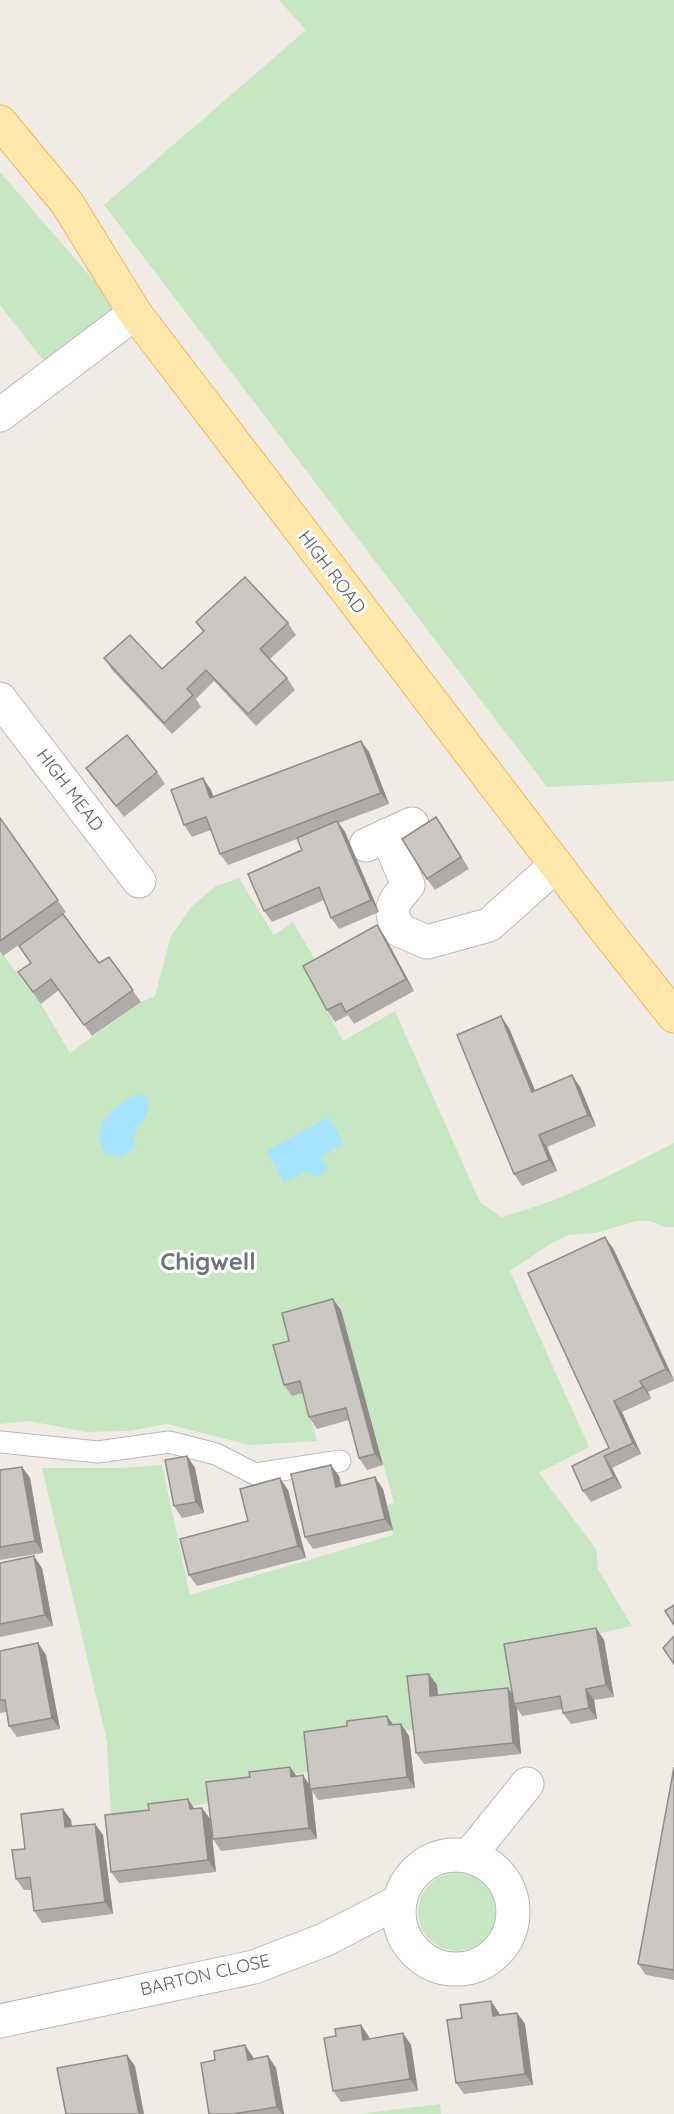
<svg xmlns="http://www.w3.org/2000/svg" width="674" height="2114" font-family="Quicksand,sans-serif">
	<style>
		.green { fill: #c6e7c2 }
		.water { fill: #a6e3ff }
		.lines { fill: none; stroke-linecap: round; stroke-linejoin: round }
		.service-casing { stroke: #b6b9bc; stroke-width: 23 }
		.minor-casing { stroke: #b6b9bc; stroke-width: 35 }
		.primary-casing { stroke: #f3b65b; stroke-width: 35 }
		.service { stroke: #fff; stroke-width: 21 }
		.minor { stroke: #fff; stroke-width: 33 }
		.primary { stroke: #ffe7ab; stroke-width: 33 }
		.wall { fill: #afaba8 }
		.shaded-wall { fill: #8e8b88 }
		.building { fill: #cbc7c3; stroke: #8e8b88; stroke-width: 1.5 }
		.labels { text-anchor: middle; stroke-width: 6; stroke-linejoin: round; paint-order: stroke }
		.street-label { font-size: 18px; fill: #5d6266; stroke: #fff }
		.district-label { font-size: 24px; font-weight: bold; fill: #6e7478; stroke: #fff }
	</style>
	<rect width="100%" height="100%" fill="#f0ece5"/>
	<g class="green">
		<polygon points="279,0 674,0 674,781 547,787 104,205 306,30"/>
		<polygon points="0,172 127,319 54,374 0,305"/>
		<path d="M239,878L274,935L293,922L319,966L307,973L343,1041L395,1011L480,1202L501,1217C561,1202 618,1171 674,1143V1227H665L649,1221H636L596,1233L569,1235L553,1242L510,1271L589,1447L539,1473L596,1549L598,1569L632,1626L511,1653L513,1695L419,1729L312,1742L314,1771L208,1788L209,1803L111,1820L107,1741L42,1468H120L162,1465L190,1595L393,1535L387,1505L394,1503L339,1305L284,1325L317,1441L249,1445L167,1424L129,1431L86,1432L29,1421L0,1424V951L41,1004L70,1053L141,1002L155,996L171,936L192,906L216,886Z"/>
		<circle cx="457" cy="1912" r="39"/>
		<polygon points="440,2104 441,2114 359,2114"/>
	</g>
	<g class="water">
		<path d="M139,1094L147,1097C153,1116 137,1124 132,1140L137,1146L121,1157L107,1154C85,1128 116,1103 139,1094Z"/>
		<polygon points="329,1117 344,1144 321,1156 328,1168 321,1176 314,1176 307,1171 284,1183 267,1151"/>
	</g>
	<g class="lines">
		<g class="service-casing">
			<polyline id="service" points="0,1442 98,1452 169,1442 216,1454 255,1474 340,1461"/>
		</g>
		<g class="minor-casing">
			<g id="minor">
				<polyline points="0,415 135,313"/>
				<polyline points="0,699 139,881"/>
				<path d="M387,835L408,885C393,904 387,907 399,930L427,942L489,925L556,865"/>
				<polyline points="366,845 412,824"/>
				<circle cx="456" cy="1912" r="57"/>
				<polyline points="469,1856 527,1784"/>
				<polyline points="0,2021 254,1967 324,1940 400,1901"/>
			</g>
		</g>
		<g class="primary-casing">
			<polyline id="primary" points="0,122 67,203 135,313 605,929 674,1016"/>
		</g>
		<use href="#service" class="service"/>
		<use href="#minor" class="minor"/>
		<use href="#primary" class="primary"/>
	</g>
	<g class="wall">
		<polygon points="196,622 288,623 296,635 270,659 287,678 295,690 256,726 214,681 196,699 201,707 172,734 112,670 104,658 162,669 203,632"/>
		<polygon points="361,741 369,752 389,804 339,823 345,832 379,912 339,929 331,918 324,900 272,922 264,911 302,850 297,839 228,865 220,854 211,830 192,837 184,825 203,778 211,790 213,797"/>
		<polygon points="86,768 157,772 165,784 124,817"/>
		<polygon points="436,817 469,869 435,890 427,879"/>
		<polygon points="0,818 66,912 3,956 0,951"/>
		<polygon points="377,925 385,937 414,991 354,1024 348,1015 335,1022 327,1010"/>
		<polygon points="109,957 141,1002 92,1036 59,990 41,1004 18,972 31,963 99,963"/>
		<polygon points="509,1028 535,1090 572,1075 580,1087 596,1126 547,1147 557,1171 522,1186 514,1174"/>
		<polygon points="613,1248 674,1381 648,1392 651,1399 622,1412 641,1454 612,1468 622,1488 591,1502 583,1491 609,1448"/>
		<polygon points="333,1299 341,1310 383,1465 367,1470 359,1458 349,1420 317,1429 309,1417 303,1393 292,1396 284,1385 289,1341"/>
		<polygon points="187,1456 195,1468 204,1513 182,1518 174,1506"/>
		<polygon points="22,1467 30,1478 43,1553 0,1560 0,1470"/>
		<polygon points="339,1476 341,1486 383,1489 393,1530 313,1549 305,1537"/>
		<polygon points="288,1490 306,1558 197,1586 189,1575 248,1521"/>
		<polygon points="0,1563 42,1568 53,1626 0,1637"/>
		<polygon points="596,1628 604,1640 614,1697 594,1700 597,1719 571,1724 563,1713 562,1709 522,1716 517,1708 521,1754 424,1764 416,1753 437,1685 438,1695 512,1694"/>
		<polygon points="38,1643 46,1655 60,1729 17,1737 9,1726 7,1712 0,1713 0,1651"/>
		<polygon points="401,1724 409,1736 415,1788 318,1800 312,1791 317,1839 221,1851 213,1839 296,1776 310,1784 394,1725"/>
		<polygon points="674,1767 674,1980 646,1975 638,1964"/>
		<polygon points="195,1808 202,1808 210,1819 216,1872 119,1883 111,1872 149,1810"/>
		<polygon points="63,1809 71,1820 72,1826 95,1824 103,1835 113,1914 42,1923 34,1911 32,1890 24,1890 16,1879"/>
		<polygon points="491,2001 499,2013 499,2015 517,2013 525,2024 533,2085 464,2094 456,2083 462,2018"/>
		<polygon points="361,2025 369,2037 370,2039 403,2033 411,2045 418,2091 341,2102 333,2091 336,2036"/>
		<polygon points="253,2057 254,2059 276,2068 284,2114 209,2114"/>
	</g>
	<g class="shaded-wall">
		<polygon points="361,741 369,752 389,804 381,793"/>
		<polygon points="203,778 211,790 218,809 210,798"/>
		<polygon points="436,817 444,829 469,869 461,857"/>
		<polygon points="337,821 345,832 379,912 371,900"/>
		<polygon points="377,925 385,937 414,991 406,979"/>
		<polygon points="501,1016 509,1028 540,1103 532,1092"/>
		<polygon points="572,1075 580,1087 596,1126 588,1115"/>
		<polygon points="539,1135 547,1147 557,1171 549,1160"/>
		<polygon points="605,1237 613,1248 674,1380 666,1369"/>
		<polygon points="333,1299 341,1310 383,1465 375,1454"/>
		<polygon points="640,1381 648,1392 651,1399 643,1387"/>
		<polygon points="614,1401 622,1412 641,1454 633,1443"/>
		<polygon points="187,1456 195,1468 204,1513 196,1502"/>
		<polygon points="604,1456 612,1468 622,1488 614,1477"/>
		<polygon points="331,1465 339,1476 344,1498 336,1487"/>
		<polygon points="22,1467 30,1478 43,1553 35,1541"/>
		<polygon points="375,1477 383,1489 393,1530 385,1519"/>
		<polygon points="280,1478 288,1490 306,1558 298,1546"/>
		<polygon points="34,1556 42,1568 53,1626 45,1615"/>
		<polygon points="596,1628 604,1640 614,1697 606,1685"/>
		<polygon points="38,1643 46,1655 60,1729 52,1718"/>
		<polygon points="429,1674 437,1685 439,1707 430,1696"/>
		<polygon points="508,1688 516,1699 514,1704 517,1708 521,1754 513,1743"/>
		<polygon points="586,1689 594,1700 597,1719 589,1708"/>
		<polygon points="387,1716 395,1727 389,1725"/>
		<polygon points="401,1724 409,1736 415,1788 407,1777"/>
		<polygon points="290,1767 298,1778 291,1777"/>
		<polygon points="303,1775 311,1787 310,1789 312,1791 317,1839 309,1828"/>
		<polygon points="188,1799 196,1811 190,1809"/>
		<polygon points="202,1808 210,1819 216,1872 208,1860"/>
		<polygon points="63,1809 71,1820 73,1839 65,1827"/>
		<polygon points="95,1824 103,1835 113,1914 105,1902"/>
		<polygon points="491,2001 499,2013 501,2028 493,2016"/>
		<polygon points="517,2013 525,2024 533,2085 525,2074"/>
		<polygon points="361,2025 369,2037 371,2051 363,2040"/>
		<polygon points="403,2033 411,2045 418,2091 410,2079"/>
		<polygon points="245,2045 253,2057 256,2071 248,2060"/>
		<polygon points="127,2055 135,2066 144,2114 139,2114"/>
		<polygon points="268,2056 276,2068 284,2114 282,2114 277,2107"/>
	</g>
	<g class="building">
		<polygon points="245,577 288,623 260,649 287,678 248,714 206,670 187,689 193,695 164,723 104,658 130,635 162,669 204,631 196,622"/>
		<polygon points="127,735 157,772 116,806 86,768"/>
		<polygon points="361,741 381,793 220,854 206,817 184,825 171,790 203,778 210,798"/>
		<polygon points="436,817 461,857 427,879 402,839"/>
		<polygon points="0,818 58,900 0,941"/>
		<polygon points="337,821 371,900 331,918 319,887 264,911 248,874 302,850 297,838"/>
		<polygon points="63,914 99,963 109,957 133,990 84,1025 51,979 33,992 18,972 31,963 19,946"/>
		<polygon points="377,925 406,979 346,1012 341,1003 327,1010 303,966"/>
		<polygon points="501,1016 532,1092 572,1075 588,1115 539,1135 549,1160 514,1174 457,1035"/>
		<polygon points="605,1237 666,1369 640,1381 643,1387 614,1401 633,1443 604,1456 614,1477 583,1491 572,1466 609,1448 528,1273"/>
		<polygon points="333,1299 375,1454 359,1458 346,1408 309,1417 300,1381 284,1385 273,1345 289,1341 282,1313"/>
		<polygon points="187,1456 196,1502 174,1506 165,1460"/>
		<polygon points="331,1465 336,1487 375,1477 385,1519 305,1537 291,1474"/>
		<polygon points="22,1467 35,1541 0,1547 0,1470"/>
		<polygon points="280,1478 298,1546 189,1575 180,1539 248,1521 240,1489"/>
		<polygon points="34,1556 45,1615 0,1624 0,1563"/>
		<polygon points="674,1605 674,1625 665,1611"/>
		<polygon points="596,1628 606,1685 586,1689 589,1708 563,1713 560,1696 514,1704 504,1644"/>
		<polygon points="674,1636 674,1664 663,1648"/>
		<polygon points="38,1643 52,1718 9,1726 5,1700 0,1700 0,1651"/>
		<polygon points="429,1674 430,1696 508,1688 513,1743 416,1753 407,1676"/>
		<polygon points="387,1716 389,1725 401,1724 407,1777 310,1789 304,1732 347,1726 347,1721"/>
		<polygon points="290,1767 291,1777 303,1775 309,1828 213,1839 206,1782 250,1777 249,1772"/>
		<polygon points="674,1767 674,1970 638,1964"/>
		<polygon points="188,1799 190,1809 202,1808 208,1860 111,1872 105,1815 149,1810 148,1804"/>
		<polygon points="63,1809 65,1827 95,1824 105,1902 34,1911 30,1877 16,1879 12,1850 25,1849 21,1814"/>
		<polygon points="491,2001 493,2016 517,2013 525,2074 456,2083 447,2020 462,2018 460,2005"/>
		<polygon points="361,2025 363,2040 403,2033 410,2079 333,2091 324,2038 336,2036 335,2029"/>
		<polygon points="245,2045 248,2060 268,2056 277,2107 233,2114 209,2114 201,2063 215,2060 214,2051"/>
		<polygon points="127,2055 139,2114 66,2114 57,2068"/>
	</g>
	<g class="labels">
		<g class="street-label">
			<text transform="translate(332 572) rotate(53)" y="6">HIGH ROAD</text>
			<text transform="translate(70 790) rotate(53)" y="6">HIGH MEAD</text>
			<text transform="translate(205 1975) rotate(-13)" y="6">BARTON CLOSE</text>
		</g>
		<g class="district-label">
			<text x="208" y="1270">Chigwell</text>
		</g>
	</g>
</svg>
